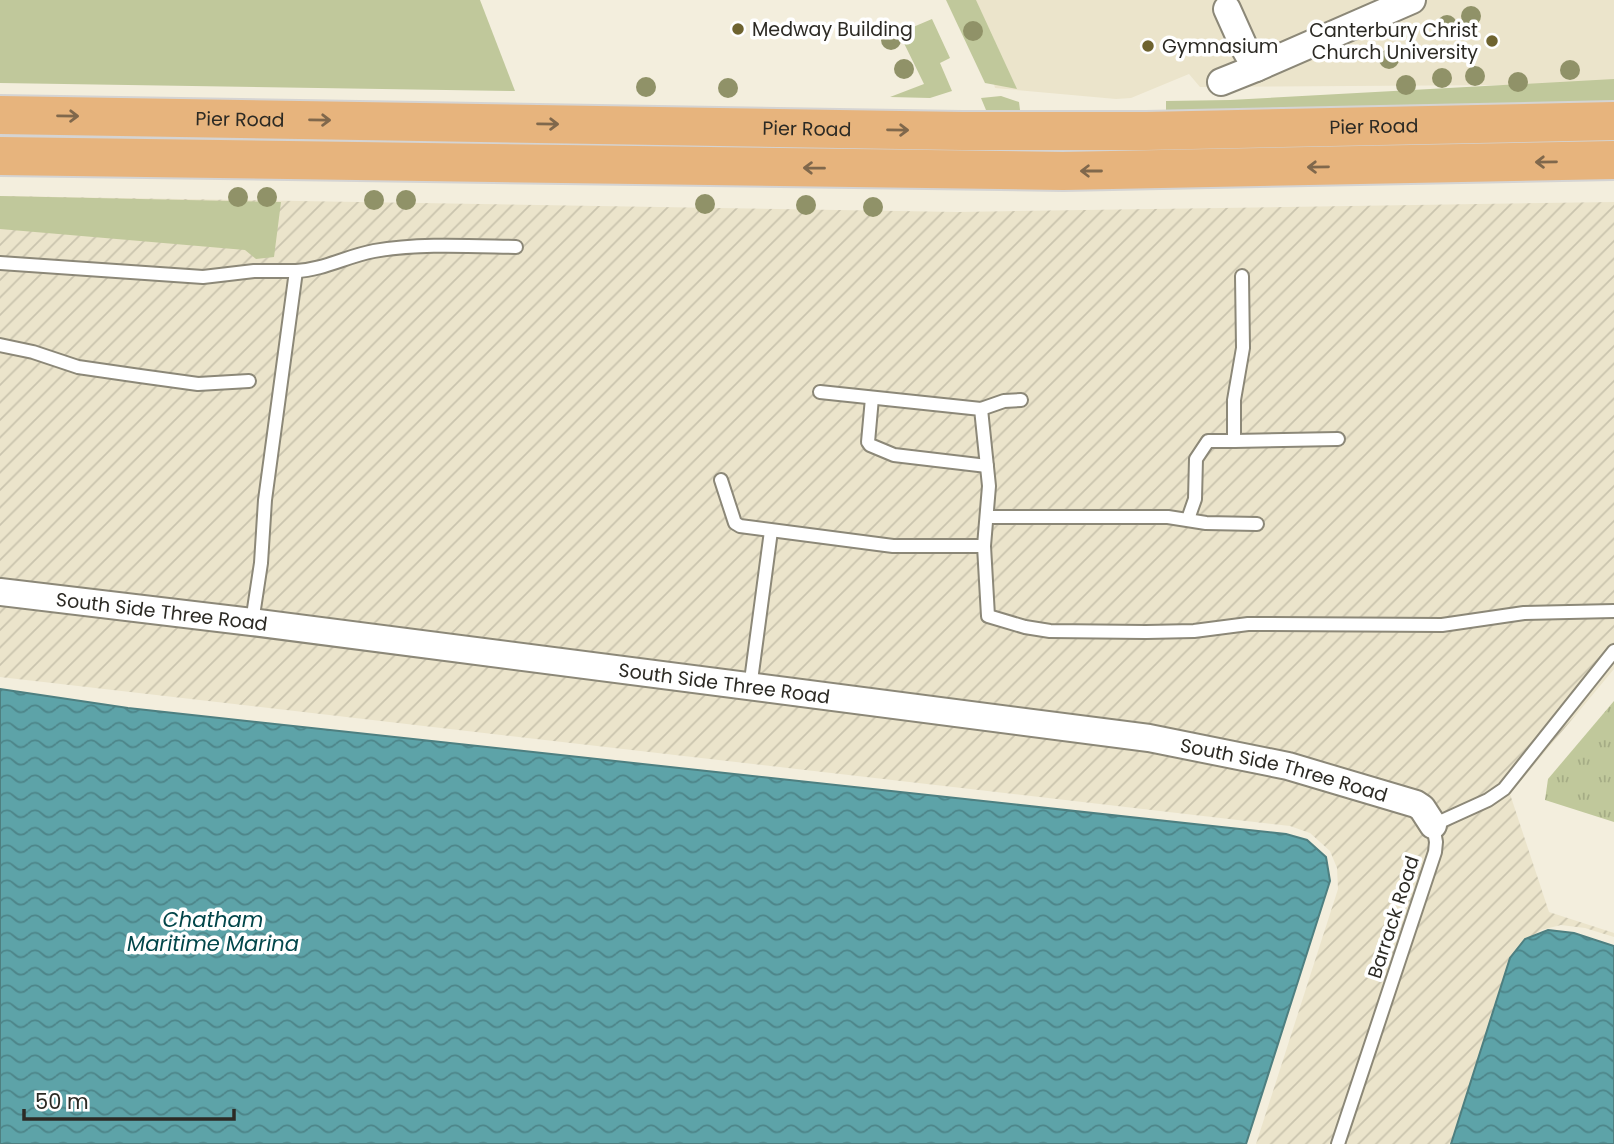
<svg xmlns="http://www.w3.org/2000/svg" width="1614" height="1144" font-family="Poppins,sans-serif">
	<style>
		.built { fill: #ebe4cb }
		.industrial { fill: url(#industrial-furrows) }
		.grass { fill: #c0c89b }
		.park { fill: url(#park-tufts) }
		.water { fill: url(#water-waves); stroke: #4e7f80; stroke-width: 2 }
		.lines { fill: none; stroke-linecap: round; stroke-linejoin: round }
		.service-casing { stroke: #8c8878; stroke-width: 16 }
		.minor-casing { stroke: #8c8878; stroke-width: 30 }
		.primary-casing { stroke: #d5d4d3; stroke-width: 42 }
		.service { stroke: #fff; stroke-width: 12 }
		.minor { stroke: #fff; stroke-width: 26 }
		.primary { stroke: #e7b47d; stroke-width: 38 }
		.tree { fill: #909268 }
		.oneway { stroke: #80684c }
		.poi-dot { fill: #6e632f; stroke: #fff; stroke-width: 2.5 }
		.labels { text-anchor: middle; stroke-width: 7; stroke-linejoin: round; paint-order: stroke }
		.poi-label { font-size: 19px; fill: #2c2a24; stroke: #fff; text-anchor: start }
		.street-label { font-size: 19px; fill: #2c2a24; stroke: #fff }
		.water-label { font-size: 21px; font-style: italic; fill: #02464a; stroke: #fff }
	</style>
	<defs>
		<pattern id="industrial-furrows" width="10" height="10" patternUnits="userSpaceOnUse" patternTransform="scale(1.75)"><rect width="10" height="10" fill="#ebe4cb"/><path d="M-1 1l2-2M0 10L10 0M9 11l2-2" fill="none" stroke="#cac4ae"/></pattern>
		<pattern id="park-tufts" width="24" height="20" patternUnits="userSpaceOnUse" patternTransform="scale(1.75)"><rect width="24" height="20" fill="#c0c89b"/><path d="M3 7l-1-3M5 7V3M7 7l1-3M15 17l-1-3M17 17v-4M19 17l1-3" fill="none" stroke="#a5ac85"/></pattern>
		<pattern id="water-waves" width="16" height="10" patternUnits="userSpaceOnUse" patternTransform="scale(1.75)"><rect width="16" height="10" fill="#5da3a8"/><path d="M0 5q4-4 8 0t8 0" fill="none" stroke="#4d8589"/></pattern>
	</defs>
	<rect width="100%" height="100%" fill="#f3eedd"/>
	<polygon class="built" points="974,0 1614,0 1614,81 1512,85 1200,87 1189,74 1131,98 1116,99 995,88"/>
	<polygon class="industrial" points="0,196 958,212 1614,202 1614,669 1510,794 1549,912 1614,933 1614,937 1585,928 1561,925 1541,930 1522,944 1456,1144 1256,1144 1338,889 1337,868 1330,851 1310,833 1290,826 0,677"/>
	<g class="grass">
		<polygon points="0,0 480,0 515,91 0,83"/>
		<polygon points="946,0 976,0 1017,89 985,83"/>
		<polygon points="932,19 950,58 940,63 952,91 930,98 890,97 924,84 899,33"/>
		<polygon points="1614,79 1614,106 1169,112 1166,111 1166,101 1230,100"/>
		<polygon points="1001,96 1019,102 1020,110 986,110 981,98"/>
		<polygon points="0,196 281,202 274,257 256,259 245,250 0,229"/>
	</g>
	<polygon class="park" points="1614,701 1614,822 1545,800 1548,779"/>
	<g class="water">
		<polygon points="0,689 128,708 1286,834 1307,840 1326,857 1330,881 1246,1144 0,1144"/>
		<polygon points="1548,930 1574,933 1614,946 1614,1144 1451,1144 1510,958 1525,939"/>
	</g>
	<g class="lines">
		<g class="service-casing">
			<g id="service">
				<polyline points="0,263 203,277 254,271 296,271 265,500 261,563 252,622"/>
				<path d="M296,271C323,270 347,256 374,251C420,243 469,246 516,247"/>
				<polyline points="1242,276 1243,348 1234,400 1234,441 1338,439"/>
				<polyline points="0,345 33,352 78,367 140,376 198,384 249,381"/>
				<polyline points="872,398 868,442 870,445 894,455 987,466"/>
				<polyline points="981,409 1004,401 1021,400"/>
				<polyline points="721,480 735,523 740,526 893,546 984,546 989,486 981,409 820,392"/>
				<polyline points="987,517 1168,517 1206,523 1257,524"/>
				<polyline points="1188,519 1195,499 1196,459 1208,441 1234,441"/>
				<polyline points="984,546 988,616 1025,627 1050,631 1146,632 1194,631 1248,624 1442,625 1524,613 1614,611"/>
				<polyline points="750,688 771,531"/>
				<polyline points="1338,1144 1435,852 1436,842 1433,825 1488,800 1504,789 1614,651"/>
			</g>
		</g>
		<g class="minor-casing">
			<g id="minor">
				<polyline points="1227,9 1245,49 1256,68 1412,0"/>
				<polyline points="1221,82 1256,68"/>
				<path id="s1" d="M0,592L252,622L1149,738L1288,766L1416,804L1422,808L1433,825"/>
			</g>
		</g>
		<g class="primary-casing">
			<g id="primary">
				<path id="s2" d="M0,115L962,131H1146L1614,121"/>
				<polyline points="0,156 1063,171 1614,160"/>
			</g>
		</g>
		<use href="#service" class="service"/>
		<use href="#minor" class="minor"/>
		<use href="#primary" class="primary"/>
	</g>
	<g class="tree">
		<circle cx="1471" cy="16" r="10"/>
		<circle cx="1447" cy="25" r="10"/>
		<circle cx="973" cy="31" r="10"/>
		<circle cx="891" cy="40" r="10"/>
		<circle cx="1389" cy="59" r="10"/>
		<circle cx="904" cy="69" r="10"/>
		<circle cx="1570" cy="70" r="10"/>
		<circle cx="1475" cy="76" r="10"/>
		<circle cx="1442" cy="78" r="10"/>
		<circle cx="1518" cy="82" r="10"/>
		<circle cx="1406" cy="85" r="10"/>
		<circle cx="646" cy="87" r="10"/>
		<circle cx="728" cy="88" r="10"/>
		<circle cx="238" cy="197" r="10"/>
		<circle cx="267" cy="197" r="10"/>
		<circle cx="374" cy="200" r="10"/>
		<circle cx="406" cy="200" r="10"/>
		<circle cx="705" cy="204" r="10"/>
		<circle cx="806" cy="205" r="10"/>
		<circle cx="873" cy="207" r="10"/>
	</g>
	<defs><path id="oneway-shaft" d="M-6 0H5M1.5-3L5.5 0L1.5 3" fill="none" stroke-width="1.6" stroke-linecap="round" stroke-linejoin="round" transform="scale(1.75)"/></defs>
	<g class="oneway">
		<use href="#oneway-shaft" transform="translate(68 116) rotate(1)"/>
		<use href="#oneway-shaft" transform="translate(320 120) rotate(1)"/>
		<use href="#oneway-shaft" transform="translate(548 124) rotate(1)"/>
		<use href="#oneway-shaft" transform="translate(898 130) rotate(1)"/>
		<use href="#oneway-shaft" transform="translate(1546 162) rotate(179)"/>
		<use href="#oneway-shaft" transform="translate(1318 167) rotate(179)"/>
		<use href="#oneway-shaft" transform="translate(814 168) rotate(-179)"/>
		<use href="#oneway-shaft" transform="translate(1091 171) rotate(180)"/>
	</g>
	<g class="poi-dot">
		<circle cx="738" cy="29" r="7"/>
		<circle cx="1492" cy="41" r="7"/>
		<circle cx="1148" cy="46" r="7"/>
	</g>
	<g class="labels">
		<g class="poi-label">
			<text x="752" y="36">Medway Building</text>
			<text x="1478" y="37" text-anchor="end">Canterbury Christ<tspan x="1478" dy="22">Church University</tspan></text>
			<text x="1162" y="53">Gymnasium</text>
		</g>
		<g class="street-label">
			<text dy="7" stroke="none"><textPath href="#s2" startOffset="240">Pier Road</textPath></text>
			<text dy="7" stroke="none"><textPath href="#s2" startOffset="1374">Pier Road</textPath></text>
			<text dy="7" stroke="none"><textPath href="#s2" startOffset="807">Pier Road</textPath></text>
			<text dy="7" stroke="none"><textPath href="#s1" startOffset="163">South Side Three Road</textPath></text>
			<text dy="7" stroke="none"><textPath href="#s1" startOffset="730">South Side Three Road</textPath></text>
			<text dy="7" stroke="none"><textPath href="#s1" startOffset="1297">South Side Three Road</textPath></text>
			<text transform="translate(1393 917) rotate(-72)" y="7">Barrack Road</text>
		</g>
		<g class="water-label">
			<text x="213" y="927">Chatham<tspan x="213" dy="24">Maritime Marina</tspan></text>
		</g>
	</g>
	<path d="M24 1109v10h210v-10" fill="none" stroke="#2c2a24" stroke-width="3.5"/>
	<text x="35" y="1109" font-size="21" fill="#2c2a24" stroke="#ffffff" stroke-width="5" paint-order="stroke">50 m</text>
</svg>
